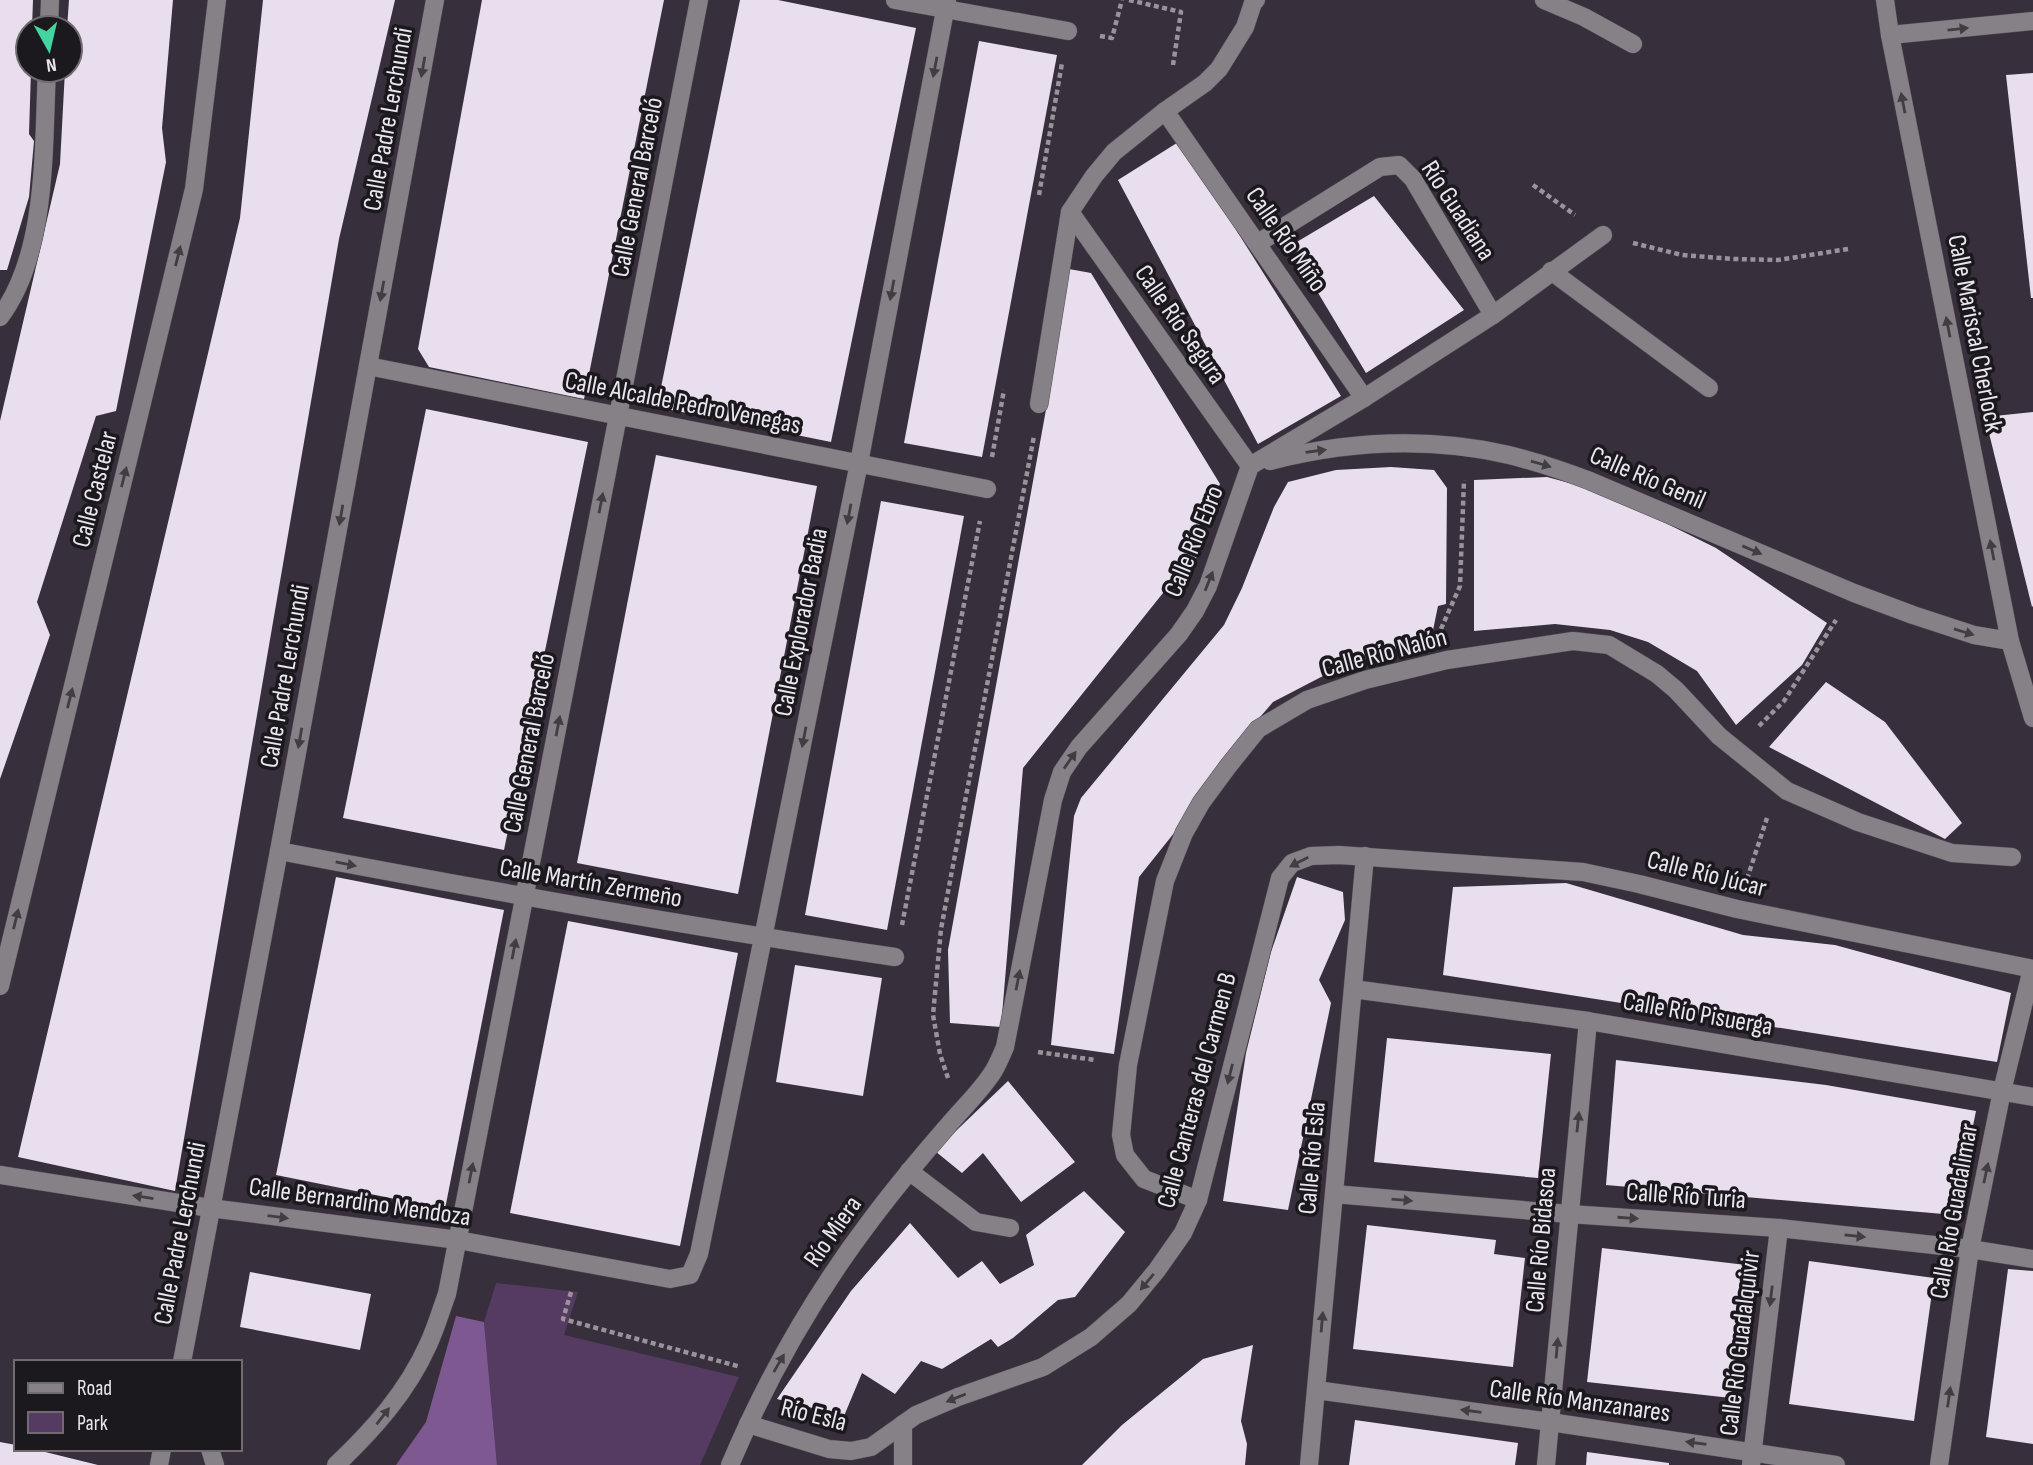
<svg xmlns="http://www.w3.org/2000/svg" width="2033" height="1465" font-family="'Sofia Sans Condensed',sans-serif">
	<style>
		.green { fill: #553a62 }
		.forest { fill: #7e5890 }
		.building { fill: #e8deed }
		.lines { fill: none; stroke-linecap: round; stroke-linejoin: round }
		.minor-casing { stroke: #544c57; stroke-width: 19 }
		.path { stroke: #99939c; stroke-width: 4.5; stroke-dasharray: 5 3.5; stroke-linecap: butt }
		.minor { stroke: #858187; stroke-width: 18 }
		.oneway { fill: #413d43 }
		.labels { text-anchor: middle; stroke-width: 7; stroke-linejoin: round; paint-order: stroke }
		.street-label { font-size: 26px; fill: #ebe6ed; stroke: #1c191e }
	</style>
	<rect width="100%" height="100%" fill="#372f3b"/>
	<polygon class="green" points="496,1283 578,1292 564,1335 739,1377 700,1465 497,1465 484,1322"/>
	<polygon class="forest" points="456,1316 484,1322 497,1465 396,1465 426,1422"/>
	<g class="building">
		<polygon points="0,0 33,0 32,28 28,28 28,70 31,70 29,134 34,141 29,197 7,270 0,270"/>
		<polygon points="69,0 173,0 162,128 166,162 116,411 96,416 37,602 50,635 0,779 0,421 60,164 65,70 70,70 70,28 67,28"/>
		<polygon points="263,0 395,0 339,239 175,1191 18,1157 240,218"/>
		<polygon points="482,0 664,0 584,399 429,367 418,349"/>
		<polygon points="740,0 778,0 916,28 831,442 657,407"/>
		<polygon points="979,41 1057,55 982,457 904,443"/>
		<polygon points="2033,73 2033,298 2031,298 2006,75"/>
		<polygon points="1180,141 1341,396 1258,444 1118,180"/>
		<polygon points="1374,196 1464,310 1366,373 1290,246"/>
		<polygon points="1069,269 1091,273 1220,484 1192,540 1200,551 1177,594 1167,588 1023,768 1001,1027 950,1023 948,950 1051,382"/>
		<polygon points="426,409 588,442 504,850 343,818"/>
		<polygon points="2033,412 2033,606 2032,607 1985,417"/>
		<polygon points="656,455 817,486 738,894 577,863"/>
		<polygon points="1391,467 1434,470 1447,488 1446,604 1438,606 1432,635 1323,676 1273,702 1254,724 1186,818 1139,877 1114,1054 1051,1045 1074,816 1081,798 1224,625 1242,588 1274,507 1288,482 1336,470"/>
		<polygon points="1547,477 1603,492 1716,548 1827,623 1802,665 1736,725 1697,671 1648,642 1610,630 1555,624 1474,631 1474,480"/>
		<polygon points="881,501 964,516 887,930 805,915"/>
		<polygon points="1826,682 1885,722 1962,823 1945,839 1769,747"/>
		<polygon points="336,877 504,910 445,1209 276,1175"/>
		<polygon points="1297,877 1343,892 1345,920 1319,980 1331,1003 1288,1210 1223,1201 1246,1053 1271,952"/>
		<polygon points="1566,883 1743,935 1835,945 2011,993 1997,1062 1443,975 1453,887"/>
		<polygon points="568,921 738,953 680,1246 510,1213"/>
		<polygon points="795,965 882,978 863,1096 776,1082"/>
		<polygon points="1387,1038 1551,1054 1538,1178 1374,1162"/>
		<polygon points="1616,1060 1826,1085 1976,1111 1955,1215 1606,1185"/>
		<polygon points="1008,1081 1075,1162 1021,1202 983,1153 962,1173 935,1151"/>
		<polygon points="1084,1191 1125,1232 1075,1297 1058,1300 1013,1338 998,1347 991,1339 942,1369 921,1361 895,1394 862,1373 844,1416 777,1399 851,1291 910,1223 958,1278 982,1261 1000,1284 1034,1265 1026,1235"/>
		<polygon points="1367,1225 1496,1240 1494,1254 1525,1258 1513,1367 1353,1349"/>
		<polygon points="1602,1248 1746,1265 1731,1398 1587,1382"/>
		<polygon points="1809,1261 1934,1278 1914,1421 1789,1404"/>
		<polygon points="2008,1269 2033,1271 2033,1444 1986,1437"/>
		<polygon points="250,1272 371,1294 360,1350 240,1327"/>
		<polygon points="1253,1345 1241,1421 1247,1444 1245,1465 1082,1465 1122,1425 1203,1359"/>
		<polygon points="1355,1420 1518,1443 1515,1465 1349,1465"/>
		<polygon points="0,1442 16,1445 16,1449 33,1449 98,1465 0,1465"/>
		<polygon points="1587,1452 1669,1463 1669,1465 1586,1465"/>
	</g>
	<g class="lines">
		<g class="minor-casing">
			<g id="minor">
				<polyline points="895,0 1068,31"/>
				<polyline points="1544,0 1584,17 1633,44"/>
				<polyline points="1885,0 1890,35 2010,641 2033,718"/>
				<polyline points="49,28 50,0"/>
				<polyline points="1890,35 2033,21"/>
				<polyline points="1165,111 1364,398"/>
				<polyline points="1070,212 1250,466"/>
				<polyline points="1258,243 1380,167 1399,165 1413,179 1493,315"/>
				<polyline points="1551,271 1709,388"/>
				<path d="M0,317C48,253 43,147 47,70"/>
				<polyline points="368,366 987,489"/>
				<polyline points="1039,404 1070,212 1094,176 1114,152 1165,111 1205,83 1219,69 1245,27 1253,3 1256,0"/>
				<path d="M1270,461C1348,441 1430,437 1509,455C1537,462 1564,471 1590,481L1854,593L1913,615L1974,635L2010,641"/>
				<path d="M279,851C484,890 689,927 895,957"/>
				<polyline points="0,986 194,189 217,0"/>
				<polyline points="1353,989 1588,1021 2033,1097"/>
				<polyline points="909,1171 976,1222 1010,1228"/>
				<polyline points="0,1175 210,1208 458,1240 670,1279 690,1275 699,1254 859,463 947,0"/>
				<polyline points="1334,1194 1569,1214 1779,1228 1970,1249 2033,1259"/>
				<polyline points="1198,1200 1144,1179 1125,1155 1121,1135 1128,1065 1165,881 1184,833 1201,803 1229,765 1258,729 1307,700 1365,680 1447,660 1573,641 1609,645 1657,674 1676,690 1719,736 1787,791 1858,822 1952,853 2012,857"/>
				<polyline points="182,1362 279,851 435,0"/>
				<polyline points="1316,1390 1550,1422 1836,1465"/>
				<polyline points="748,1424 829,1449 851,1451 871,1447 916,1415 958,1397 1043,1367 1091,1337 1129,1304 1157,1270 1183,1233 1198,1200 1280,878 1292,863 1311,856 1339,855 1583,872 1639,884 1737,909 2033,969"/>
				<polyline points="210,1449 215,1465"/>
				<polyline points="159,1465 162,1449"/>
				<path d="M336,1465C373,1430 407,1392 428,1345C436,1328 441,1310 447,1294L699,0"/>
				<path d="M730,1465C767,1378 814,1295 871,1220C895,1188 920,1158 946,1128C960,1111 978,1094 991,1075C997,1067 1001,1056 1005,1047L1053,800L1062,772L1079,747L1179,634L1195,611L1208,586L1250,466L1364,398L1493,315L1603,235"/>
				<polyline points="903,1465 903,1424"/>
				<polyline points="1309,1465 1365,856"/>
				<polyline points="1546,1465 1588,1021"/>
				<polyline points="1751,1465 1779,1228"/>
				<polyline points="1939,1465 1970,1249 2002,1091 2032,969"/>
			</g>
		</g>
		<g class="path">
			<polyline points="1129,0 1181,12 1173,65"/>
			<polyline points="1100,36 1112,38 1122,0"/>
			<polyline points="1533,185 1575,215"/>
			<polyline points="1039,195 1062,63"/>
			<polyline points="1633,243 1682,255 1733,259 1778,260 1848,249"/>
			<polyline points="992,457 1004,390"/>
			<polyline points="1441,629 1460,586 1464,480"/>
			<polyline points="1759,726 1784,701 1836,620"/>
			<polyline points="1747,879 1767,818"/>
			<polyline points="902,925 980,521"/>
			<polyline points="1038,1052 1095,1060"/>
			<polyline points="948,1078 940,1054 933,1015 941,929 1034,436"/>
			<polyline points="571,1292 563,1319 741,1367"/>
		</g>
		<use href="#minor" class="minor"/>
	</g>
	<defs><path id="oneway-solid" d="M-6-.8H1V-3.2L6.5 0L1 3.2V.8H-6Z" transform="scale(1.75)"/></defs>
	<g class="oneway">
		<use href="#oneway-solid" transform="translate(1958 29) rotate(-6)"/>
		<use href="#oneway-solid" transform="translate(423 67) rotate(100)"/>
		<use href="#oneway-solid" transform="translate(935 67) rotate(101)"/>
		<use href="#oneway-solid" transform="translate(1903 103) rotate(-101)"/>
		<use href="#oneway-solid" transform="translate(178 256) rotate(-76)"/>
		<use href="#oneway-solid" transform="translate(892 290) rotate(101)"/>
		<use href="#oneway-solid" transform="translate(382 291) rotate(100)"/>
		<use href="#oneway-solid" transform="translate(1948 327) rotate(-101)"/>
		<use href="#oneway-solid" transform="translate(1316 451) rotate(-8)"/>
		<use href="#oneway-solid" transform="translate(1541 464) rotate(16)"/>
		<use href="#oneway-solid" transform="translate(124 477) rotate(-76)"/>
		<use href="#oneway-solid" transform="translate(601 503) rotate(-79)"/>
		<use href="#oneway-solid" transform="translate(849 514) rotate(101)"/>
		<use href="#oneway-solid" transform="translate(341 515) rotate(100)"/>
		<use href="#oneway-solid" transform="translate(1752 550) rotate(23)"/>
		<use href="#oneway-solid" transform="translate(1992 550) rotate(-101)"/>
		<use href="#oneway-solid" transform="translate(1209 581) rotate(-68)"/>
		<use href="#oneway-solid" transform="translate(1964 632) rotate(17)"/>
		<use href="#oneway-solid" transform="translate(70 698) rotate(-76)"/>
		<use href="#oneway-solid" transform="translate(558 726) rotate(-79)"/>
		<use href="#oneway-solid" transform="translate(804 737) rotate(101)"/>
		<use href="#oneway-solid" transform="translate(300 738) rotate(100)"/>
		<use href="#oneway-solid" transform="translate(1070 760) rotate(-55)"/>
		<use href="#oneway-solid" transform="translate(1299 862) rotate(153)"/>
		<use href="#oneway-solid" transform="translate(346 864) rotate(11)"/>
		<use href="#oneway-solid" transform="translate(16 919) rotate(-76)"/>
		<use href="#oneway-solid" transform="translate(514 949) rotate(-79)"/>
		<use href="#oneway-solid" transform="translate(1018 980) rotate(-79)"/>
		<use href="#oneway-solid" transform="translate(1230 1074) rotate(104)"/>
		<use href="#oneway-solid" transform="translate(1578 1122) rotate(-84)"/>
		<use href="#oneway-solid" transform="translate(471 1173) rotate(-79)"/>
		<use href="#oneway-solid" transform="translate(1986 1173) rotate(-78)"/>
		<use href="#oneway-solid" transform="translate(143 1197) rotate(-171)"/>
		<use href="#oneway-solid" transform="translate(1402 1200) rotate(5)"/>
		<use href="#oneway-solid" transform="translate(278 1217) rotate(7)"/>
		<use href="#oneway-solid" transform="translate(1628 1218) rotate(4)"/>
		<use href="#oneway-solid" transform="translate(1855 1236) rotate(6)"/>
		<use href="#oneway-solid" transform="translate(1147 1282) rotate(130)"/>
		<use href="#oneway-solid" transform="translate(1771 1296) rotate(97)"/>
		<use href="#oneway-solid" transform="translate(1322 1322) rotate(-85)"/>
		<use href="#oneway-solid" transform="translate(1557 1348) rotate(-85)"/>
		<use href="#oneway-solid" transform="translate(779 1363) rotate(-60)"/>
		<use href="#oneway-solid" transform="translate(1949 1397) rotate(-82)"/>
		<use href="#oneway-solid" transform="translate(956 1398) rotate(158)"/>
		<use href="#oneway-solid" transform="translate(1471 1411) rotate(-172)"/>
		<use href="#oneway-solid" transform="translate(383 1416) rotate(-52)"/>
		<use href="#oneway-solid" transform="translate(1696 1443) rotate(-172)"/>
	</g>
	<g class="labels">
		<g class="street-label">
			<text transform="translate(387 119) rotate(-80)" y="9">Calle Padre Lerchundi</text>
			<text transform="translate(636 187) rotate(-79)" y="9">Calle General Barceló</text>
			<text transform="translate(1459 210) rotate(57)" y="9">Río Guadiana</text>
			<text transform="translate(1287 239) rotate(55)" y="9">Calle Río Miño</text>
			<text transform="translate(1181 324) rotate(55)" y="9">Calle Río Segura</text>
			<text transform="translate(1976 333) rotate(79)" y="9">Calle Mariscal Cherlock</text>
			<text transform="translate(683 402) rotate(11)" y="9">Calle Alcalde Pedro Venegas</text>
			<text transform="translate(1648 477) rotate(23)" y="9">Calle Río Genil</text>
			<text transform="translate(94 489) rotate(-76)" y="9">Calle Castelar</text>
			<text transform="translate(1193 541) rotate(-68)" y="9">Calle Río Ebro</text>
			<text transform="translate(800 622) rotate(-79)" y="9">Calle Explorador Badia</text>
			<text transform="translate(1384 652) rotate(-15)" y="9">Calle Río Nalón</text>
			<text transform="translate(284 676) rotate(-80)" y="9">Calle Padre Lerchundi</text>
			<text transform="translate(528 743) rotate(-79)" y="9">Calle General Barceló</text>
			<text transform="translate(1707 873) rotate(14)" y="9">Calle Río Júcar</text>
			<text transform="translate(591 882) rotate(10)" y="9">Calle Martín Zermeño</text>
			<text transform="translate(1698 1013) rotate(10)" y="9">Calle Río Pisuerga</text>
			<text transform="translate(1196 1090) rotate(-75)" y="9">Calle Canteras del Carmen B</text>
			<text transform="translate(1311 1158) rotate(-85)" y="9">Calle Río Esla</text>
			<text transform="translate(1686 1195) rotate(4)" y="9">Calle Río Turia</text>
			<text transform="translate(360 1201) rotate(8)" y="9">Calle Bernardino Mendoza</text>
			<text transform="translate(1953 1211) rotate(-80)" y="9">Calle Río Guadalimar</text>
			<text transform="translate(832 1231) rotate(-55)" y="9">Río Miera</text>
			<text transform="translate(179 1233) rotate(-79)" y="9">Calle Padre Lerchundi</text>
			<text transform="translate(1540 1240) rotate(-85)" y="9">Calle Río Bidasoa</text>
			<text transform="translate(1739 1343) rotate(-83)" y="9">Calle Río Guadalquivir</text>
			<text transform="translate(1580 1400) rotate(8)" y="9">Calle Río Manzanares</text>
			<text transform="translate(814 1414) rotate(14)" y="9">Río Esla</text>
		</g>
	</g>
	<rect x="14" y="1360" width="228" height="91" fill="#1c191e" stroke="#6f6b71" stroke-width="2"/>
	<rect x="28" y="1383" width="35" height="10" fill="#858187" stroke="#6f6b71" stroke-width="2"/>
	<text x="77" y="1395" font-size="21" fill="#ebe6ed">Road</text>
	<rect x="28" y="1412" width="35" height="21" fill="#553a62" stroke="#6f6b71" stroke-width="2"/>
	<text x="77" y="1430" font-size="21" fill="#ebe6ed">Park</text>
	<g transform="translate(49 49) rotate(172)"><circle r="33" fill="#1c191e" stroke="#6f6b71" stroke-width="2"/>
	<path d="M0-5L12 26L0 18L-12 26Z" fill="#44d49f"/>
	<text y="-10" font-size="19" font-weight="bold" text-anchor="middle" fill="#ebe6ed">N</text>
	</g>
</svg>
